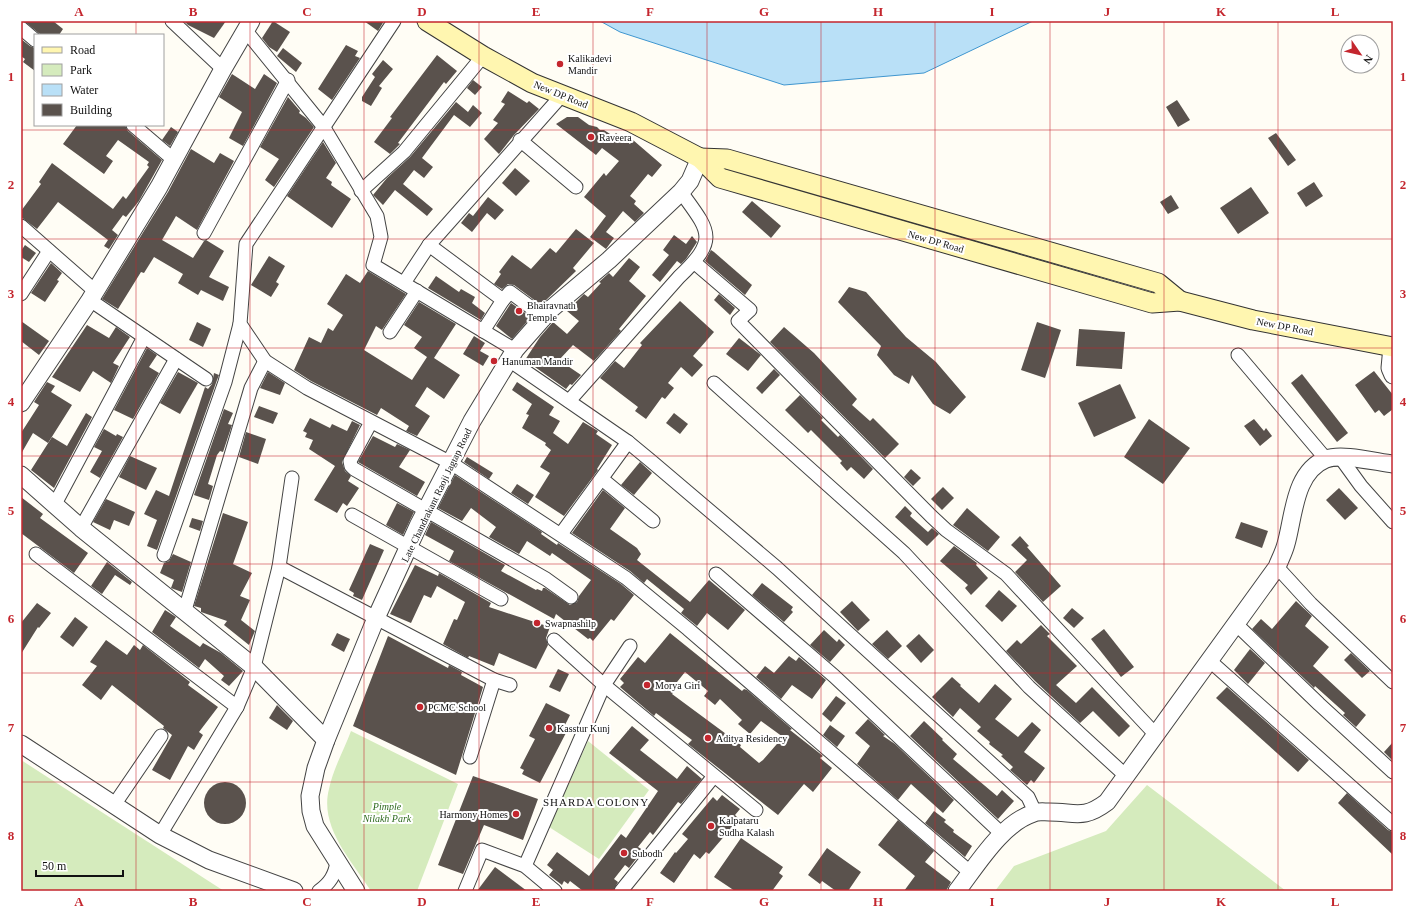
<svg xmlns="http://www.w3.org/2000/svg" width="1414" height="912" font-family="Georgia,serif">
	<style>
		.green { fill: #d5ebbd }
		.water { fill: #b9e0f7; stroke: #3f96cf }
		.building { fill: #5a524d; fill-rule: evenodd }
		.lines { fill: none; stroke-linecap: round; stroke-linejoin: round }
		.minor-casing { stroke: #444; stroke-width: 15 }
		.tertiary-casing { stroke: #444; stroke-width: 19 }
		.secondary-casing { stroke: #333; stroke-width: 21 }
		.minor { stroke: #fff; stroke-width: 13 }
		.tertiary { stroke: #fff; stroke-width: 17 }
		.secondary { stroke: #fff6b0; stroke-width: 19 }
		.grid { fill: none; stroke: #c4262e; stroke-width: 1; stroke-opacity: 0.55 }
		.poi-dot { fill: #c4262e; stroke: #fff; stroke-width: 1.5 }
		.labels { text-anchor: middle; stroke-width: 4; stroke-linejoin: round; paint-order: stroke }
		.poi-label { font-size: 10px; fill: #111; stroke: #fff; text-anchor: start }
		.street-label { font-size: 10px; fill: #111; stroke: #fff }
		.park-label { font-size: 10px; font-style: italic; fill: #2f6b1f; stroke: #fff }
		.neighbourhood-label { font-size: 11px; letter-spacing: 1px; fill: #111; stroke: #fff }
		.neatline { fill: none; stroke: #c4262e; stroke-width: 1.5 }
		.grid-label { font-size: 13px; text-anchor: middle; font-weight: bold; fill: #c4262e }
	</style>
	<rect width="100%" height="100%" fill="#fffdf5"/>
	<g class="green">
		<path d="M351,731L458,784L417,891H371C352,861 319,827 329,789C333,769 344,750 351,731Z"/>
		<polygon points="588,741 649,790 599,859 549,827"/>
		<polygon points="21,760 224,891 21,891"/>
		<polygon points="1147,785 1286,891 995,891 1014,866 1106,831"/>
	</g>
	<polygon class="water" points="600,21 1033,21 924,73 784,85 620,32"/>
	<g class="building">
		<polygon points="24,21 53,21 63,29 59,35 41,35"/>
		<polygon points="184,21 226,21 214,38 188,25"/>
		<polygon points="273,21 290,32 277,52 269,47 262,38"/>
		<polygon points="364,21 384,21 378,31"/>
		<polygon points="21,39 30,46 35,48 35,71 23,62 25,59 21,56"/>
		<polygon points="346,45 358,51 355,56 360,58 332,100 318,89"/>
		<polygon points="283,48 302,63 296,72 277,56"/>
		<polygon points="437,55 457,71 446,84 444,82 398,143 400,144 390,154 374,142 392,118 390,117"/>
		<polygon points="383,60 393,69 379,86 382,88 371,106 362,101 362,97 375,77 372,74"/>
		<polygon points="232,74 255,89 264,74 277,83 243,146 229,138 242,112 219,97"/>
		<polygon points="473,80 482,87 475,95 467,88"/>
		<polygon points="508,91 527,103 529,101 539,109 514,135 499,154 484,139 498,123 493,120 505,104 501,102"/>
		<polygon points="288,97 300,111 299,113 306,118 314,127 274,187 265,180 279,159 260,147"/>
		<polygon points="1177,100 1190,120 1178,127 1166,107"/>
		<polygon points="456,102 468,112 473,105 482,113 470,127 454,115 422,158 433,167 424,178 414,170 403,184 433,209 427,216 395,190 383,205 373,195 387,178 410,157"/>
		<polygon points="567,117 578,117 589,125 597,127 600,130 604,130 613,136 616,133 630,144 633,140 662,165 652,177 648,174 630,196 636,201 634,204 644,213 635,222 623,211 606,232 614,238 606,249 590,237 606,216 584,197 604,173 606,176 619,161 602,148 596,155 556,124"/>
		<polygon points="77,125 125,125 128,131 162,160 139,201 126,217 123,215 112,230 118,235 109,249 104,246 108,240 58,202 37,229 21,217 21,211 41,184 39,182 52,163 113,209 123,196 126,199 149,167 147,165 149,162 118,140 106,156 113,161 104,174 63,144"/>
		<polygon points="171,127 178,132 170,146 162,140"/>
		<polygon points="1276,133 1296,160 1288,166 1268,138"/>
		<polygon points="323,142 336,163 326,178 332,182 331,185 351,199 332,228 287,196"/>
		<polygon points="191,149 214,163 220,153 234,161 197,230 176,216 162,240 193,258 204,241 206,240 224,251 209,277 229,287 223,301 201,290 198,295 178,283 183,274 154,257 144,273 141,272 118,309 102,299 168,192"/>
		<polygon points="515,168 530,181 516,196 502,183"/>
		<polygon points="1314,182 1323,196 1306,207 1297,193"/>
		<polygon points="1251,187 1269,213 1238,234 1220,208"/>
		<polygon points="1171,195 1179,208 1168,214 1160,202"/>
		<polygon points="488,197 504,210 495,220 487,213 472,232 461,223 469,213 473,216"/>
		<polygon points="752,201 781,226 771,238 742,212"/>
		<polygon points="576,229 594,243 573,268 576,271 541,305 514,285 508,284 502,289 494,284 501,274 499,272 512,255 531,269 550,248 556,253"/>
		<polygon points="674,235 686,244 692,236 697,242 686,259 681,264 677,261 660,282 652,275 669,255 663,250"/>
		<polygon points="25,245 36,253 29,262 21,257 21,251"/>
		<polygon points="711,250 714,252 752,285 745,295 705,261"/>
		<polygon points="269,256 285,266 276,282 279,284 271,297 251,285"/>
		<polygon points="629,258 640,267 629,281 646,296 619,329 621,331 594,361 573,345 559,360 581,375 572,385 570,384 566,389 525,360 540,337 553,322 567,334 579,321 567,311 584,294 588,297 601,283 599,282 609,273 613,277"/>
		<polygon points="51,263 62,273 57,280 59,281 45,302 31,293"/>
		<polygon points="368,271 406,294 382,330 376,326 364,350 412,380 427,357 414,348 422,337 404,325 419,302 456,324 434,358 460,375 444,399 427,387 415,406 430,416 417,436 406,431 409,426 381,408 377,415 311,381 294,370 309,337 321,343 328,328 333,331 343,315 327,304 346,274 360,283"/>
		<polygon points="436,276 459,292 461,289 475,297 472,303 485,313 481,320 428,288"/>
		<polygon points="849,287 866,292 906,337 936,362 966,397 950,414 933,404 912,375 909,384 894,375 877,355 881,346 838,302"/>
		<polygon points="719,294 735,308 730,315 714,300"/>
		<polygon points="680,301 714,332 693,356 703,365 692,377 681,367 668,383 674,388 665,399 662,397 646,419 635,411 638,407 600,378 615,361 624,368 642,345 640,343"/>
		<polygon points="511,303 531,317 512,339 496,326"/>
		<polygon points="21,321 49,341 39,355 21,341"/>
		<polygon points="197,322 211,329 203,347 189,340"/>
		<polygon points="1037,322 1061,330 1045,378 1021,370"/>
		<polygon points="87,325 109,338 116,327 130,337 113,363 119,366 111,383 93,371 80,392 52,377"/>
		<polygon points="784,327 814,353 857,399 852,405 870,421 873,418 899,444 885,458 770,342"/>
		<polygon points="1079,329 1125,332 1122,369 1076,366"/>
		<polygon points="474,336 485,343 480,351 489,356 483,366 463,354"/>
		<polygon points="739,338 761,355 748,371 726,354"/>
		<polygon points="147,348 157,355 149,367 159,373 133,419 114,410"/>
		<polygon points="774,369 780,375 762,394 756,388"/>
		<polygon points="1374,371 1393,395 1393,409 1384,416 1379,410 1375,413 1355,385"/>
		<polygon points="178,372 198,383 180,414 160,403"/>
		<polygon points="268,372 285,383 280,395 260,388"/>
		<polygon points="214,373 219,375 217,380 157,550 147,546 157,520 144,514 156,490 169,496 205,387 208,389 212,384"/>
		<polygon points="1302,374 1348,433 1337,442 1291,383"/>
		<polygon points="47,382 55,386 51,392 72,405 48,443 33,433 21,454 21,433 39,405 34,402"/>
		<polygon points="517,382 554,407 549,415 560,421 553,433 568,444 583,422 598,431 596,434 612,445 597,469 598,470 564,516 535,497 550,473 540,467 551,450 545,445 546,443 522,428 529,415 526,414 532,404 512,390"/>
		<polygon points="1120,384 1136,418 1094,437 1078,403"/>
		<polygon points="800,395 823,418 821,420 838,437 840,435 873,469 864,479 851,467 847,471 840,463 842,461 811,430 808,433 785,410"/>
		<polygon points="259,406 278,413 273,424 254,417"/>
		<polygon points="224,409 233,413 228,424 232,425 223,452 220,451 217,455 208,484 213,486 209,500 194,495"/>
		<polygon points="86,413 92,417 54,488 31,470 52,437 67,446"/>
		<polygon points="674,413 688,424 680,434 666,423"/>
		<polygon points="310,418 330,428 332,424 347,431 352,421 360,425 342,462 345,471 351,476 348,481 359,488 347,506 343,503 337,513 314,500 335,466 309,449 313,440 305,437 307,433 303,431"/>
		<polygon points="1149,419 1190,448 1163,484 1124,457"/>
		<polygon points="1254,419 1264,431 1266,428 1272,436 1260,446 1244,426"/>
		<polygon points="104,429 116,436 117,434 123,437 100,478 90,472 102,451 94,447"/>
		<polygon points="246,432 266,439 258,464 239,457"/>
		<polygon points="373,436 395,447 397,444 410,450 399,467 425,482 417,496 358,462"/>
		<polygon points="130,456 157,468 146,490 119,477"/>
		<polygon points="467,457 493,473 489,479 464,462"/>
		<polygon points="640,462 652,473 634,495 621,485"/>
		<polygon points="911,469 921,478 913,486 904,477"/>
		<polygon points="455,475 542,532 541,534 557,545 558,543 621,584 634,595 614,621 611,619 593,641 590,638 588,639 556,614 554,619 449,561 454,551 425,535 431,522 505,565 501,571 536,590 537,589 542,591 543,588 545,588 570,605 577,602 579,596 591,580 552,553 550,556 527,541 519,554 489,537 496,527 471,508 462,521 438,508"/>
		<polygon points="517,484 534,495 528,504 511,493"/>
		<polygon points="943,487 954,498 942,510 931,499"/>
		<polygon points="1339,488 1358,508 1345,520 1326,500"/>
		<polygon points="603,490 625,508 610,529 637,548 641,554 637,560 690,602 709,580 745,610 728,630 707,613 697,626 681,613 684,609 647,579 644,583 630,571 572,533"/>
		<polygon points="21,497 43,514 40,518 88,553 74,573 21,533"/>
		<polygon points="106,499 135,512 129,526 114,520 110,530 93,522"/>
		<polygon points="397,503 414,512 403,535 386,525"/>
		<polygon points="905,506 912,513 910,516 928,532 932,528 939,534 927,546 895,517"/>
		<polygon points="967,508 1000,537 988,551 953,525"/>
		<polygon points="223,513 248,522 233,564 252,573 240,596 250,600 241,620 255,631 249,645 224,625 227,621 201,612 201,608 194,606"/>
		<polygon points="192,518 203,521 200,531 189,527"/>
		<polygon points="1241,522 1268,531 1262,548 1235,538"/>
		<polygon points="1020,536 1029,546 1027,547 1061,586 1043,602 1015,572 1027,560 1011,545"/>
		<polygon points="370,544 384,550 362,600 353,596 354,593 349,590"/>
		<polygon points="954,546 977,563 976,565 988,578 971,595 965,588 968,585 940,561"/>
		<polygon points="173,554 191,562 182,592 171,588 174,580 160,573 164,563 169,561"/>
		<polygon points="107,562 132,582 130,585 115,575 102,594 91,586"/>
		<polygon points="415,565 438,576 439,573 491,603 489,607 550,627 546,638 548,645 536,669 499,653 494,666 469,656 468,658 443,644 454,619 457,620 465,602 437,586 431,598 424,595 411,623 390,614"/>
		<polygon points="762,583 793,607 791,610 793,612 784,622 752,595"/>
		<polygon points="999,590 1017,606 1002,622 985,606"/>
		<polygon points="852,601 870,620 858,631 840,612"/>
		<polygon points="1296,601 1312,616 1305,626 1329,647 1313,666 1366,715 1356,727 1343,715 1345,713 1315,686 1314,688 1311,685 1252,629 1261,619 1272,629"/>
		<polygon points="37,603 51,613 39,628 38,627 21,654 21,623"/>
		<polygon points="1072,608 1084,618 1074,628 1063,618"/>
		<polygon points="165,610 176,617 170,626 200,647 203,643 221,653 243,671 229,686 221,680 224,676 205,659 199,668 152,632"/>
		<polygon points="75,617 88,627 73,647 60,637"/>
		<polygon points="1041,625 1050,634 1047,636 1077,666 1056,685 1076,703 1092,687 1130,726 1119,737 1093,711 1080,723 1035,681 1006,651 1017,640 1021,644"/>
		<polygon points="1104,629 1134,667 1121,677 1091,639"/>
		<polygon points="824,630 837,642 839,639 845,645 830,662 810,645"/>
		<polygon points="887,630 902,646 888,659 872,644"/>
		<polygon points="337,633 350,639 344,652 331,645"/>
		<path d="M670,633L742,691L744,689L747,690L792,729L790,730L823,756L820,758L832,768L813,792L804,784L778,815L688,744L692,740L656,713L654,716L620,687L624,683L620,679L638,657L645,663ZM685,672L708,691L704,696L715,705L720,699L742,720L738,724L750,734L761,721L783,737L763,760L759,763L740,747L741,745L672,694L676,689L673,687Z"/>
		<polygon points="919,634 934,650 921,663 906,646"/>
		<polygon points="388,636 448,668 449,665 462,672 461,675 483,687 456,775 353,726"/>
		<polygon points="106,640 127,655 134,645 140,650 143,645 190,682 188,685 218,707 199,732 203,735 194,750 188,746 170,780 152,770 172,735 163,728 164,726 112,685 101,700 82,685 97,666 90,662"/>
		<polygon points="1250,649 1265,663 1248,684 1234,670"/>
		<polygon points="1351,653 1370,671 1362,678 1344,660"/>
		<polygon points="789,656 796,661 799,657 826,680 812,699 792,685 781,699 756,677 765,666 774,673"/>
		<polygon points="558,669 569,674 560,692 549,687"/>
		<polygon points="952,677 961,685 960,686 979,703 995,684 1012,699 995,719 1018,737 1032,722 1041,730 1024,752 1045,768 1034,783 1031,780 1027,785 1010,770 1013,767 1001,756 1003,755 989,744 990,742 977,731 981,727 960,708 953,717 932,697"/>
		<polygon points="1227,687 1309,760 1298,772 1216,698"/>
		<polygon points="836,696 846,703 831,722 822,714"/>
		<polygon points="546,703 570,715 564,727 568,729 540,783 522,774 524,770 520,768 535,739 529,736"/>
		<polygon points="277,705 293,721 287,730 269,718"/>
		<polygon points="868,719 885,735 883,736 895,744 954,800 943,813 911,784 898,800 857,764 870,746 855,733"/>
		<polygon points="924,721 943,739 942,740 957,754 953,759 997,796 1002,790 1014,801 998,819 910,736"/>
		<polygon points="830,725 845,736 837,747 823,735"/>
		<polygon points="632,726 649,740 640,750 677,779 687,766 702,779 681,804 678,802 653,835 650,832 638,847 643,850 629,868 625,865 614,879 618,882 613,891 583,891 570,881 568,884 564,881 562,885 549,875 553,870 547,865 557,852 589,876 621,834 626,838 658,791 609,753"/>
		<polygon points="1393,742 1393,761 1384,752"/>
		<polygon points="473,776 538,799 523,840 484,825 463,874 438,865"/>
		<circle cx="225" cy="803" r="21"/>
		<polygon points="1347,793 1388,830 1393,832 1393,855 1338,803"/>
		<polygon points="722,795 740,809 735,815 739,819 709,854 706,852 700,859 694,854 674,883 660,873 675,852 676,853 688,839 682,834 713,797 717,801"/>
		<polygon points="934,811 946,820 944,822 954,830 953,832 972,846 965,857 925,823"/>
		<polygon points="898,820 934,851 925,862 951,882 946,891 904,891 915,876 878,845"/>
		<polygon points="741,838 783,867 779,873 783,876 772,891 735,891 714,877"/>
		<polygon points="827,848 861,872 848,891 836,891 822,881 820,884 808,875"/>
		<polygon points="495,867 527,891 477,891"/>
	</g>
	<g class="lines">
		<g class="minor-casing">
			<g id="minor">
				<polyline points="172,21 223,69"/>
				<polyline points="394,21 246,244 240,324 265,361 307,388 451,463 626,578 688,629 971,873"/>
				<polyline points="21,28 35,40"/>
				<polyline points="246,31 323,126 377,216 381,237 373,265 515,350"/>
				<polyline points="133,125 174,160"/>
				<polyline points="520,140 576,187"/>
				<polyline points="361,191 404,152 483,56"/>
				<polyline points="21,226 95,291"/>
				<polyline points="204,233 288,80"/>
				<polyline points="429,245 503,300 483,331"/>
				<polyline points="695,263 750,310 738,321 931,516 946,530 1006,574 1156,735"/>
				<polyline points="404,283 429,245 563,94"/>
				<polyline points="21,294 49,251"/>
				<polyline points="90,300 206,379"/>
				<polyline points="503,300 510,292 544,317"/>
				<polyline points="390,332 417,291"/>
				<polyline points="1238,355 1326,459"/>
				<polyline points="509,360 628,442 651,461 777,568 1028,797 1035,812"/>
				<polyline points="714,383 904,553 1029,687 1126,776"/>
				<path d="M569,401L679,277C719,239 710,232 681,192"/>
				<polyline points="371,422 350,461 351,466 354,469 546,579 571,597"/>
				<polyline points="1340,457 1361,486 1393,522"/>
				<polyline points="602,479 653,521"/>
				<polyline points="55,504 144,337"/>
				<polyline points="352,515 501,599"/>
				<polyline points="81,528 176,359"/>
				<polyline points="561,534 628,442"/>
				<polyline points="36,554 237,707"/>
				<polyline points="164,555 225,382 240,324"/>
				<polyline points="279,567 494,680"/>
				<polyline points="1277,567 1311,604 1393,682"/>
				<polyline points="716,574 834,676 1002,834"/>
				<polyline points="185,610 251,388 265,361"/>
				<polyline points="1236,624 1319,704 1393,772"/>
				<polyline points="554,640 604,685 756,810"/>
				<polyline points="1210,661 1393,824"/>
				<polyline points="470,757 494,680 510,685"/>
				<polyline points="114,805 161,736"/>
				<polyline points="160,835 237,707 254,667 279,567 292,478"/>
				<polyline points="525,866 604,685 630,646"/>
				<path d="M319,891C330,883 335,875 337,862"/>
				<polyline points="465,891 482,850 525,866 555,891"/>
				<polyline points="621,891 714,776"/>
			</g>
		</g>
		<g class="tertiary-casing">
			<g id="tertiary">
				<polyline points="1392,347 1390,368 1393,375"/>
				<polyline points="21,403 90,300 159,187 223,69 251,21"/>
				<polyline points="21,475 81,528 254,667 326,740"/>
				<polyline points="21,744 160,835 209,860 294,891"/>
				<polyline points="356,891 315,826 311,811 310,796 316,768 326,740 376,618 418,526 472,421 515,350 551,309 609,260 681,192 690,181 700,158"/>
				<path d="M957,891C977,865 1002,823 1034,813C1038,811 1044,812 1049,812C1076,812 1083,820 1107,802L1277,567C1280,559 1284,552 1286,544C1294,516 1294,472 1326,459C1342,453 1376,462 1393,464"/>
			</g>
		</g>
		<g class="secondary-casing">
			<g id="secondary">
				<polyline points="427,21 483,56 532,83 631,122 700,158 720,178 1152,303 1180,301 1253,320 1393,347"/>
				<polyline points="700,158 727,159 1158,283 1180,301"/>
			</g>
		</g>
		<use href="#minor" class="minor"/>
		<use href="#tertiary" class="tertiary"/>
		<use href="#secondary" class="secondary"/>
	</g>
	<path class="grid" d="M136,21V35M250,21V891M364,21V891M479,21V891M593,21V891M707,21V891M821,21V891M935,21V891M1050,21V891M1164,21V891M1278,21V891M136,125V891M21,130H1393M21,239H1393M21,348H1393M21,456H1393M21,564H1393M21,673H1393M21,782H1393"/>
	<g class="poi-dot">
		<circle cx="560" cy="64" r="4"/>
		<circle cx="591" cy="137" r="4"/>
		<circle cx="519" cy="311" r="4"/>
		<circle cx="494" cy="361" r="4"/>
		<circle cx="537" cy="623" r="4"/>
		<circle cx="647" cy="685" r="4"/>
		<circle cx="420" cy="707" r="4"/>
		<circle cx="549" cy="728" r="4"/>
		<circle cx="708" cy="738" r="4"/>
		<circle cx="516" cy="814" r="4"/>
		<circle cx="711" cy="826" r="4"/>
		<circle cx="624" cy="853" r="4"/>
	</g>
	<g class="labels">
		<g class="poi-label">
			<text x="568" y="62">Kalikadevi<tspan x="568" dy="12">Mandir</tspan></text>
			<text x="599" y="141">Raveera</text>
			<text x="527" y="309">Bhairavnath<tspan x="527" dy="12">Temple</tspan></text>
			<text x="502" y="365">Hanuman Mandir</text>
			<text x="545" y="627">Swapnashilp</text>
			<text x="655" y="689">Morya Giri</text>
			<text x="428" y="711">PCMC School</text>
			<text x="557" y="732">Kasstur Kunj</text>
			<text x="716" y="742">Aditya Residency</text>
			<text x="508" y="818" text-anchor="end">Harmony Homes</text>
			<text x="719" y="824">Kalpataru<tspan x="719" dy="12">Sudha Kalash</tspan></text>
			<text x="632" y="857">Subodh</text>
		</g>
		<g class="street-label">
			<text transform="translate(561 94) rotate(22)" y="4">New DP Road</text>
			<text transform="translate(936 241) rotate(16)" y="4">New DP Road</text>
			<text transform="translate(1285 326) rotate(11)" y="4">New DP Road</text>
			<text transform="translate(436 495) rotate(-64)" y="4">Late Chandrakant Raoji Jagtap Road</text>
		</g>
		<g class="park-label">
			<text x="387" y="810">Pimple<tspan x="387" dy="12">Nilakh Park</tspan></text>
		</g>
		<g class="neighbourhood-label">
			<text x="596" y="806">SHARDA COLONY</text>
		</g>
	</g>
	<rect width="1414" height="912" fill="none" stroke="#ffffff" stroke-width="44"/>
	<rect x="34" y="34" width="130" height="92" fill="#ffffff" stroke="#a0a0a0"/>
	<rect x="42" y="47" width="20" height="6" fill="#fff6b0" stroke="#a0a0a0"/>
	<text x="70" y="54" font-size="12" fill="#111111">Road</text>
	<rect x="42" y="64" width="20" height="12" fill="#d5ebbd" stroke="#a0a0a0"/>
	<text x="70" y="74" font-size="12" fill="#111111">Park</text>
	<rect x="42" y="84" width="20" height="12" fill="#b9e0f7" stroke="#a0a0a0"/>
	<text x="70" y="94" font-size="12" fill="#111111">Water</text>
	<rect x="42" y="104" width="20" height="12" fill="#5a524d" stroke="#a0a0a0"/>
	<text x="70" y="114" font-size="12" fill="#111111">Building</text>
	<g transform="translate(1360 54) rotate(124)"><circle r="19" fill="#ffffff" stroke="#a0a0a0"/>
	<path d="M0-3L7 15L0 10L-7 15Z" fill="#c4262e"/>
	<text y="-6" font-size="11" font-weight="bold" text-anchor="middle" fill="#111111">N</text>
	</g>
	<path d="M36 870v6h87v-6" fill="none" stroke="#111111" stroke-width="2"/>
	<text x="42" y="870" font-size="12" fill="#111111" stroke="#ffffff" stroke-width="3" paint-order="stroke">50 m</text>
	<rect x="22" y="22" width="1370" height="868" class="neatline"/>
	<g class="grid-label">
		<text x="79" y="16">A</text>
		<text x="193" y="16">B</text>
		<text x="307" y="16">C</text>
		<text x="422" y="16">D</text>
		<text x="536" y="16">E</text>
		<text x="650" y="16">F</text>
		<text x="764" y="16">G</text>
		<text x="878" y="16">H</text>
		<text x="992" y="16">I</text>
		<text x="1107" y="16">J</text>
		<text x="1221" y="16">K</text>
		<text x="1335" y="16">L</text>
		<text x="11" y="81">1</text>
		<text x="1403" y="81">1</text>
		<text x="11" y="189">2</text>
		<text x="1403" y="189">2</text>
		<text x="11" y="298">3</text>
		<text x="1403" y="298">3</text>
		<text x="11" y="406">4</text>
		<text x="1403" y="406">4</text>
		<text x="11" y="515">5</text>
		<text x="1403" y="515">5</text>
		<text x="11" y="623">6</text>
		<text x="1403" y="623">6</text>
		<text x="11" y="732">7</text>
		<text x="1403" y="732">7</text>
		<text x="11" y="840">8</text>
		<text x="1403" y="840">8</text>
		<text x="79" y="906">A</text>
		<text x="193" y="906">B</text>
		<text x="307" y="906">C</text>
		<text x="422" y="906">D</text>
		<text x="536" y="906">E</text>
		<text x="650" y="906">F</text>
		<text x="764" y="906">G</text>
		<text x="878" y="906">H</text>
		<text x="992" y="906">I</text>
		<text x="1107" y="906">J</text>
		<text x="1221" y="906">K</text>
		<text x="1335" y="906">L</text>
	</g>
</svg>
